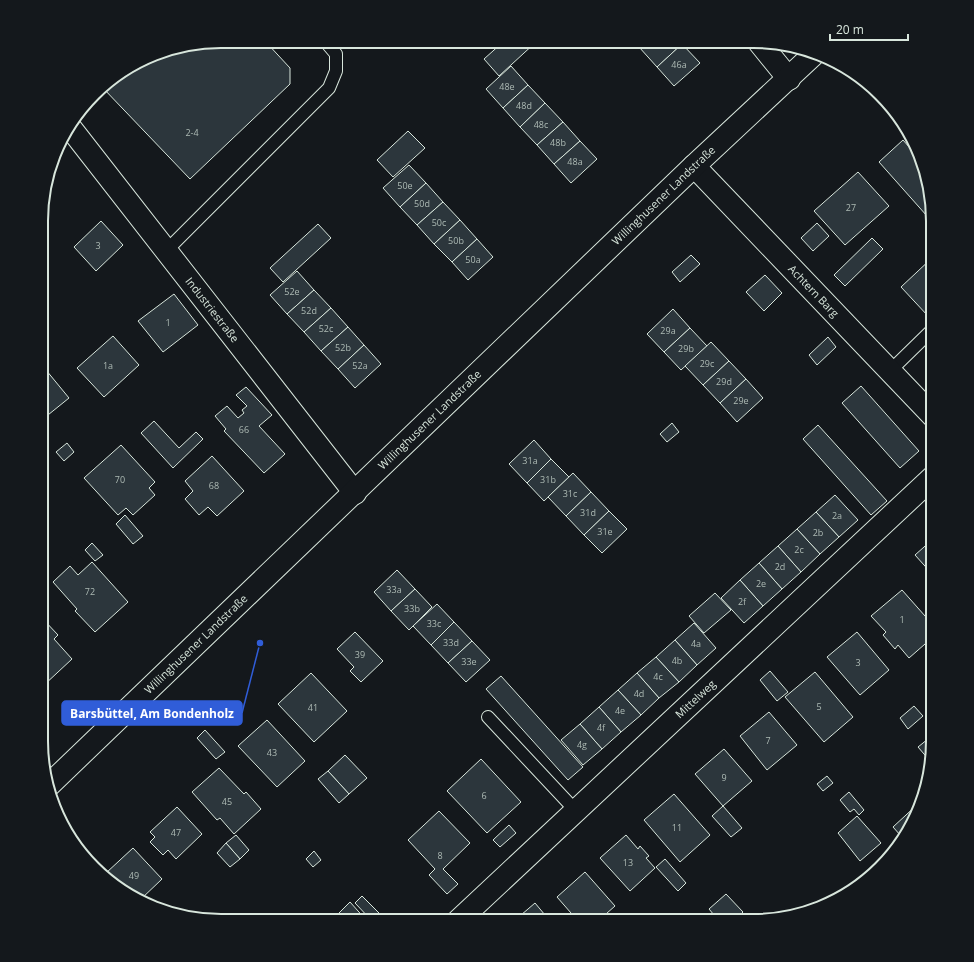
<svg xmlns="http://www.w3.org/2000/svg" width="974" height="962" font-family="'Open Sans',sans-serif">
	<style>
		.building { fill: #2c363c; stroke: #d8e6dc }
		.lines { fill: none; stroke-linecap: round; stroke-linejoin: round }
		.lane-casing { stroke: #d8e6dc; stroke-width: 14 }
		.street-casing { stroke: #d8e6dc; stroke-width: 24 }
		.secondary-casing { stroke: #d8e6dc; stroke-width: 24 }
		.lane { stroke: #14181c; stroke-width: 12 }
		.street { stroke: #14181c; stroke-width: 22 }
		.secondary { stroke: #14181c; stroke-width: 22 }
		.labels { text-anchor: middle; stroke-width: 3; stroke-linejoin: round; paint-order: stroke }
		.number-label { font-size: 9px; fill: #adbab4 }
		.street-label { font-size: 11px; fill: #d8e6dc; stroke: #14181c }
		.rim { fill: none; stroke: #d8e6dc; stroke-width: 2 }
		.leader { fill: none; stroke: #305dd8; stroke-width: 1.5 }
		.callout-dot { fill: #305dd8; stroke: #14181c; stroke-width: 1.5 }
		.callout { fill: #305dd8; stroke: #305dd8; stroke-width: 1.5 }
		.callout-label { font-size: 12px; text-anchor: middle; font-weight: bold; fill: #fff }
	</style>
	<rect width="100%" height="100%" fill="#14181c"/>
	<g class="building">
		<polygon points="221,41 265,41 290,68 290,84 190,179 102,87 163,51"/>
		<polygon points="503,42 536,42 499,76 484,59"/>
		<polygon points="645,42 681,42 682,44 657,67 639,47"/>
		<polygon points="682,44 700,63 674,86 657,67"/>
		<polygon points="511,66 528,85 503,108 486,89"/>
		<polygon points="528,85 545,103 520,127 503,108"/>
		<polygon points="874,92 896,112 898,116 895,118"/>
		<polygon points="545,103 563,122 537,145 520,127"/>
		<polygon points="563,122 580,141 554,164 537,145"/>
		<polygon points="408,131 425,148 393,177 377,160"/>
		<polygon points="903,140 923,163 933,210 927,216 879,162"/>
		<polygon points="580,141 597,159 571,183 554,164"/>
		<polygon points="409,165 426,183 400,207 383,188"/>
		<polygon points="858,172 889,206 845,245 814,211"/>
		<polygon points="426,183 443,202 417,225 400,207"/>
		<polygon points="443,202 460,220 434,244 417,225"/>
		<polygon points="460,220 477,239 452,262 434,244"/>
		<polygon points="101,221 123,245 96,271 74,247"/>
		<polygon points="817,223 829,236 813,251 801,238"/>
		<polygon points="318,224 331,238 283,282 270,268"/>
		<polygon points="872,238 883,249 845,286 834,275"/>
		<polygon points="477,239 493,257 468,280 452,262"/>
		<polygon points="691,255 700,264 680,282 672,272"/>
		<polygon points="933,257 933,312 928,316 901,287"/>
		<polygon points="297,271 314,290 287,314 270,295"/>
		<polygon points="765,275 782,293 764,311 746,292"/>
		<polygon points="314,290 331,308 304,332 287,314"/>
		<polygon points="174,294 198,325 163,352 138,321"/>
		<polygon points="331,308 348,327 321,351 304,332"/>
		<polygon points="673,309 690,328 664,352 647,334"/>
		<polygon points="348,327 364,345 338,369 321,351"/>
		<polygon points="690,328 707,346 681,370 664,352"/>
		<polygon points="113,336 139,365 104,397 77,368"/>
		<polygon points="828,337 836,347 817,365 809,355"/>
		<polygon points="711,342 729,361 703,385 685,366"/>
		<polygon points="364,345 381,364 355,388 338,369"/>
		<polygon points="729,361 746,379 720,403 703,385"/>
		<polygon points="46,370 69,398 43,419 43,373"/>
		<polygon points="746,379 763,398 737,422 720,403"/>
		<polygon points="861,386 919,451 900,468 842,403"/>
		<polygon points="246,387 272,415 259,426 285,454 264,473 224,431 226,429 215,416 227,406 238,418 244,413 242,410 247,406 236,395"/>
		<polygon points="154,421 179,448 196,432 203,439 173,468 141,433"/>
		<polygon points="672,423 679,432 667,442 660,434"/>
		<polygon points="818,425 887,501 871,515 803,439"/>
		<polygon points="534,440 551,459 527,483 509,464"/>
		<polygon points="67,443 74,452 64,461 56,452"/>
		<polygon points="121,445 155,482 149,488 155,495 133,515 126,508 118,515 84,478"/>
		<polygon points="212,456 244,491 217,516 208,507 199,515 185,499 193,491 185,481"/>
		<polygon points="551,459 569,477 544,501 527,483"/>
		<polygon points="573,473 591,492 566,516 548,497"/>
		<polygon points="591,492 609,511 584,535 566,516"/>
		<polygon points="835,495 858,520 839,537 816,512"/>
		<polygon points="609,511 627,529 602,553 584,535"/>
		<polygon points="816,512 839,537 820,554 797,529"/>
		<polygon points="125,515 143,536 133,544 116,524"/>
		<polygon points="797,529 820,554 801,572 778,546"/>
		<polygon points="933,539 933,575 915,555"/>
		<polygon points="92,543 103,555 95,561 85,550"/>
		<polygon points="778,546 801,572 782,589 759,563"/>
		<polygon points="92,562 128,602 95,632 75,611 77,609 53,582 70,566 78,575"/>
		<polygon points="759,563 782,589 763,606 740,580"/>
		<polygon points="397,570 415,589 391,611 374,592"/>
		<polygon points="740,580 763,606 744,623 721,598"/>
		<polygon points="415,589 432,607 409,630 391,611"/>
		<polygon points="902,590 933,625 933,637 909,658 898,645 895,649 883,635 886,632 871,616"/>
		<polygon points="715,593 731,610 704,633 689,616"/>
		<polygon points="437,604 454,622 431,645 413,626"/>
		<polygon points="42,618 58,635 54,639 72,659 43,686"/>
		<polygon points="454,622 472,641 448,663 431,645"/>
		<polygon points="694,623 716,648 697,665 675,640"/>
		<polygon points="355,632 383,661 361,682 350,671 354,667 337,649"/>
		<polygon points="857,632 889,670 860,695 827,657"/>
		<polygon points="675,640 697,665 679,682 656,657"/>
		<polygon points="472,641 490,660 466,682 448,663"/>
		<polygon points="656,657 679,682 659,698 637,673"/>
		<polygon points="770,671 788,692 777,701 760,680"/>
		<polygon points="815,672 853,717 824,742 785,697"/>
		<polygon points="311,673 347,711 314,742 278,704"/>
		<polygon points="637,673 659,698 641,715 618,690"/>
		<polygon points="501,676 583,767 568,780 486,689"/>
		<polygon points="618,690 641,715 621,732 599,707"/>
		<polygon points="914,706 923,716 908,729 900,718"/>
		<polygon points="599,707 621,732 602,749 580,724"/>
		<polygon points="769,712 797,745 767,770 740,736"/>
		<polygon points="267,720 305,761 277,787 238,746"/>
		<polygon points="580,724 602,749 583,765 561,740"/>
		<polygon points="205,730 225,752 216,759 197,738"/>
		<polygon points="933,735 933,752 930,761 918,747"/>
		<polygon points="724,749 752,781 723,806 695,774"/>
		<polygon points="345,755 367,778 349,794 328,771"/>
		<polygon points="481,759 521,802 487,833 447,791"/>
		<polygon points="219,768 244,794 246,792 261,809 234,834 220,818 217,820 192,792"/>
		<polygon points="328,771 349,794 339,803 318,779"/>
		<polygon points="827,776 833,783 823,791 817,784"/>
		<polygon points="849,792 864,810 859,815 854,809 850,812 840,800"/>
		<polygon points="674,794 710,835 680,862 644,820"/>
		<polygon points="919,803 914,821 901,836 893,827"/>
		<polygon points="723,806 742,828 731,837 712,816"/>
		<polygon points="177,807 202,834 176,859 168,850 163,855 150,842 155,837 150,832"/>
		<polygon points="439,811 470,843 443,869 458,884 447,894 429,875 435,869 408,840"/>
		<polygon points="857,816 881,843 860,861 838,833"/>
		<polygon points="509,825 516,833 500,847 493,840"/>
		<polygon points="236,835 249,850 240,859 226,843"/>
		<polygon points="626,835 638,849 640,846 649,856 646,858 655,868 630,891 600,858"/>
		<polygon points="226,843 240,859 230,867 217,853"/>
		<polygon points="133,848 162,879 140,900 131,897 106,873"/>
		<polygon points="314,851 321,860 313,867 306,859"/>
		<polygon points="665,859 686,883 678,891 656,867"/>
		<polygon points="585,872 615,906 598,921 578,921 557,897"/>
		<polygon points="726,894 743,912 734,921 719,921 709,909"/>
		<polygon points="362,896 384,918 381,921 372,921 355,903"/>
		<polygon points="350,902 367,921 331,921"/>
		<polygon points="535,903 550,921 514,921"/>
	</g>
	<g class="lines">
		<g class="lane-casing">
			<g id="lane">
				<polyline points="166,251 329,88 336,71 336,54 325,41"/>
				<polyline points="889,372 933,329"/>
				<polyline points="488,717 576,811"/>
			</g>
		</g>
		<g class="street-casing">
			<g id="street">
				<polyline points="759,42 789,79"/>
				<path id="s1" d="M69,126L355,493"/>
				<path id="s2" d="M694,166L933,416"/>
				<path id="s3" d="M458,921L933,477"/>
			</g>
		</g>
		<g class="secondary-casing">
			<g id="secondary">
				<path id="s4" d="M48,786L694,166L813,55"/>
			</g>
		</g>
		<use href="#lane" class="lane"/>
		<use href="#street" class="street"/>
		<use href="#secondary" class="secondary"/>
	</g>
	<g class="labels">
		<g class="number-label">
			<text x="679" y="68">46a</text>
			<text x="507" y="90">48e</text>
			<text x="524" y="109">48d</text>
			<text x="541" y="128">48c</text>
			<text x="192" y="136">2-4</text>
			<text x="558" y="146">48b</text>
			<text x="575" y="165">48a</text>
			<text x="405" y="189">50e</text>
			<text x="422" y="207">50d</text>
			<text x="851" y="211">27</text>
			<text x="439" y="226">50c</text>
			<text x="456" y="244">50b</text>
			<text x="98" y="249">3</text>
			<text x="473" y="263">50a</text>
			<text x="292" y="295">52e</text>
			<text x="309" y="314">52d</text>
			<text x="168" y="326">1</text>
			<text x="326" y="332">52c</text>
			<text x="668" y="334">29a</text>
			<text x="343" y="351">52b</text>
			<text x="686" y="352">29b</text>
			<text x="707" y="367">29c</text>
			<text x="108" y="369">1a</text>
			<text x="360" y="369">52a</text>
			<text x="724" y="385">29d</text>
			<text x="741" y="404">29e</text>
			<text x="244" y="433">66</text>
			<text x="530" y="464">31a</text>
			<text x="120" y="483">70</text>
			<text x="548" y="483">31b</text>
			<text x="214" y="489">68</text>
			<text x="570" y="497">31c</text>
			<text x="588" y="516">31d</text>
			<text x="837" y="519">2a</text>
			<text x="605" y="535">31e</text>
			<text x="818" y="536">2b</text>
			<text x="799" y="553">2c</text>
			<text x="780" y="570">2d</text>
			<text x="761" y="587">2e</text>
			<text x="394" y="593">33a</text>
			<text x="90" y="595">72</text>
			<text x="742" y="605">2f</text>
			<text x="412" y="612">33b</text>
			<text x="902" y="623">1</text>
			<text x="434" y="627">33c</text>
			<text x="451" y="646">33d</text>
			<text x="696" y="647">4a</text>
			<text x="360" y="658">39</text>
			<text x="677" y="664">4b</text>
			<text x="469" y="665">33e</text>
			<text x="858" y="666">3</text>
			<text x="658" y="680">4c</text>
			<text x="639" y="697">4d</text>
			<text x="819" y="710">5</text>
			<text x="313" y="711">41</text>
			<text x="620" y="714">4e</text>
			<text x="601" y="731">4f</text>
			<text x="768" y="744">7</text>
			<text x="582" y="748">4g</text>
			<text x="272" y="756">43</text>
			<text x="724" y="781">9</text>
			<text x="484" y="799">6</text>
			<text x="227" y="805">45</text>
			<text x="677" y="831">11</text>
			<text x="176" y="836">47</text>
			<text x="440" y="859">8</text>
			<text x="628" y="866">13</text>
			<text x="134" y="879">49</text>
		</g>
		<g class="street-label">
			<text dy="4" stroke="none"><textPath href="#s4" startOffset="853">Willinghusener Landstraße</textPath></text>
			<text dy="4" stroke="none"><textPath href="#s2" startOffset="173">Achtern Barg</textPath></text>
			<text dy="4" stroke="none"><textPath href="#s1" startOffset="233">Industriestraße</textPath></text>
			<text dy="4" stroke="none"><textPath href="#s4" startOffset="529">Willinghusener Landstraße</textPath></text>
			<text dy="4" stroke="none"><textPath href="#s4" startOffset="205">Willinghusener Landstraße</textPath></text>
			<text dy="4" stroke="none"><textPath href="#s3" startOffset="325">Mittelweg</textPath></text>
		</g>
	</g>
	<path d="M0 0H974V962H0ZM221 48H753A173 173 0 0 1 926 221V741A173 173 0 0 1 753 914H221A173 173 0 0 1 48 741V221A173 173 0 0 1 221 48Z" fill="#14181c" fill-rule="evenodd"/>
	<path class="rim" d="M221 48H753A173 173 0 0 1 926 221V741A173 173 0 0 1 753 914H221A173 173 0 0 1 48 741V221A173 173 0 0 1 221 48Z"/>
	<path class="leader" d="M260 643L242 713"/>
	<circle class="callout-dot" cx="260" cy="643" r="4"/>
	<rect class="callout" x="62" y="701" width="180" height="24" rx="4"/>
	<g class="callout-label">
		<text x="152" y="718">Barsbüttel, Am Bondenholz</text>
	</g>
	<path d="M830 34v6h78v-6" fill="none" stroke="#d8e6dc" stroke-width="2"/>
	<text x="836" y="34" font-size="12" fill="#d8e6dc" stroke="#14181c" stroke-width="3" paint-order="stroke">20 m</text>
</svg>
